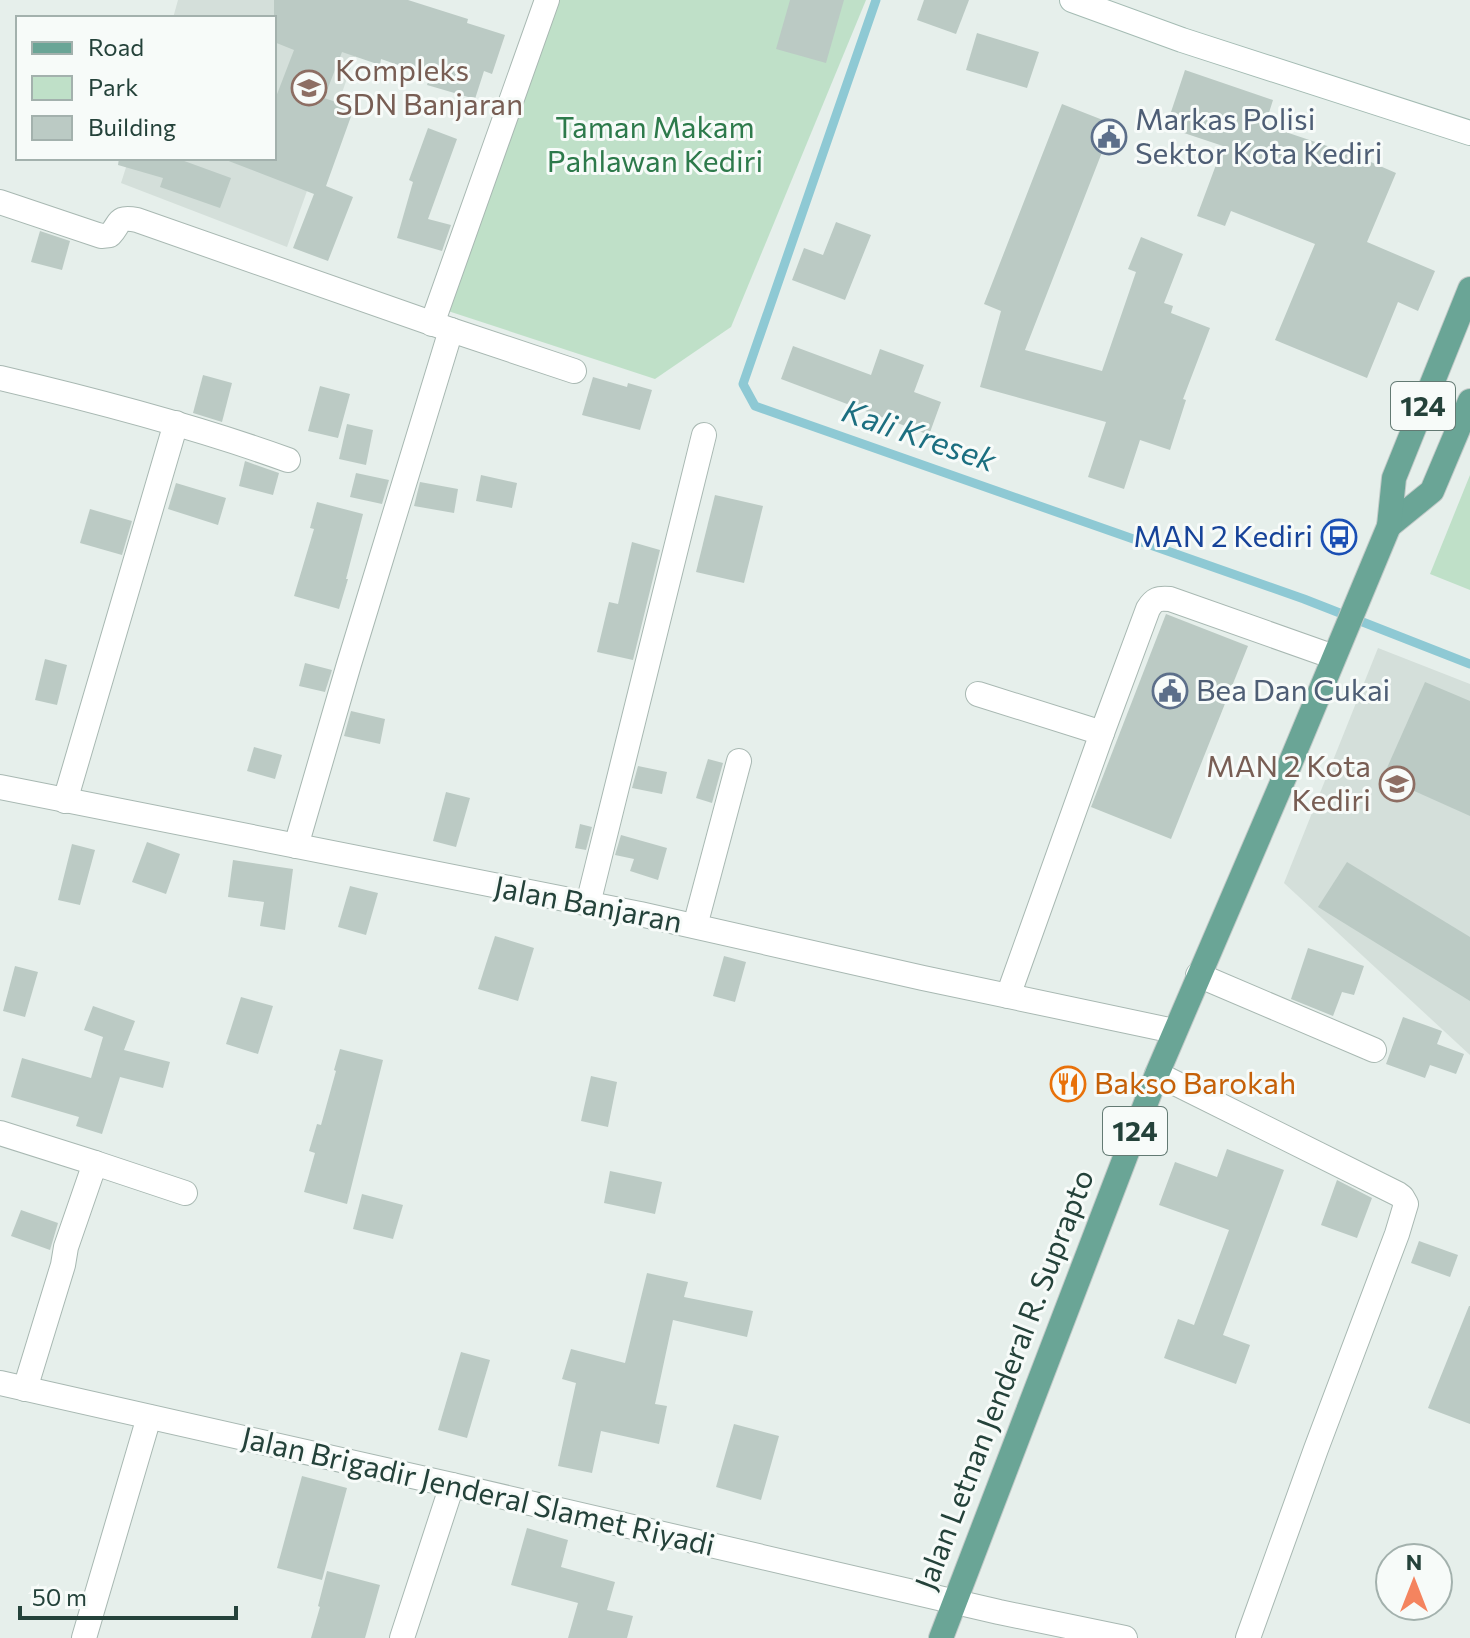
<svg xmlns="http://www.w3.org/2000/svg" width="1470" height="1638" font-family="Commissioner,sans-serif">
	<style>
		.built { fill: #d4dfda }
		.green { fill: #bfe0c8 }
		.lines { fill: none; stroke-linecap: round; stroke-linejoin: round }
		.stream { stroke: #8ec9d4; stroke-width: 9 }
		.building { fill: #bbcac4 }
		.minor-casing { stroke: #a8b8b2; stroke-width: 26 }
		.tertiary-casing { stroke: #a8b8b2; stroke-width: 26 }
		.secondary-casing { stroke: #a4bbb3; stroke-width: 26 }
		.primary-casing { stroke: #c2cac8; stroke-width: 26 }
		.minor { stroke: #fff; stroke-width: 24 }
		.tertiary { stroke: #fff; stroke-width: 24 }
		.secondary { stroke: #fff; stroke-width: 24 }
		.primary { stroke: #6aa596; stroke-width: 24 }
		.labels { text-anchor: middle; stroke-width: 6; stroke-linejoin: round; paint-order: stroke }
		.shield { fill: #f7fbf9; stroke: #637a73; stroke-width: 2 }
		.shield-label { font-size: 28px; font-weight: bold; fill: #24423a }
		.education-label { font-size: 30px; fill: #785e54; stroke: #f7fbf9; text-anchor: start }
		.service-label { font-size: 30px; fill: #4e5e75; stroke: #f7fbf9; text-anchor: start }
		.park-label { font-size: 30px; fill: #2d7a4b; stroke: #f7fbf9 }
		.transit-label { font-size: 30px; fill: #164399; stroke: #f7fbf9; text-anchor: end }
		.street-label { font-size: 30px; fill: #24423a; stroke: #f7fbf9 }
		.food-label { font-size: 30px; fill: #c56008; stroke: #f7fbf9; text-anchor: start }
		.water-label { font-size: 32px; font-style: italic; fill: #1c6f80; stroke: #f7fbf9 }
	</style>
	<rect width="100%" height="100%" fill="#e6efeb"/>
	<g class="built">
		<polygon points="178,0 375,0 287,247 121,183 129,158 274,158 274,18 173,18"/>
		<polygon points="1378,648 1470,684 1470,1055 1284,883"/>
	</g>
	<g class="green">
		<polygon points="559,0 866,0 731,327 655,379 448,311"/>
		<polygon points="1470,475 1470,590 1430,574"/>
	</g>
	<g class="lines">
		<polyline class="stream" points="876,0 743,384 755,406 1304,599 1470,664"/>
	</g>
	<g class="building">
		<polygon points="274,0 408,0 468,19 467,23 505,35 492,74 484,71 475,99 427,85 430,76 381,59 380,65 342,52 324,98 354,108 326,186 353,197 328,261 293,248 314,194 226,160 226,158 274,158 274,102 294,50 274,42"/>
		<polygon points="790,0 844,0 826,63 776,49"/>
		<polygon points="924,0 969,0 956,34 917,20"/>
		<polygon points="977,33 1039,52 1027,88 966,70"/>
		<polygon points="1185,70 1273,100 1265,125 1357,156 1396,173 1367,242 1435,271 1418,311 1398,302 1367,378 1275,340 1315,244 1231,211 1225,226 1197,216 1223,146 1166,127"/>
		<polygon points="1062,104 1113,124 1025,350 1102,371 1136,272 1128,269 1141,237 1183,254 1164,303 1173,306 1171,313 1210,328 1183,399 1186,400 1170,450 1140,440 1124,489 1088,477 1106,422 980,387 1001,311 984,304"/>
		<polygon points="428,128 457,139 428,219 451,225 442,251 397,238 413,182 409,180"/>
		<polygon points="119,158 176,158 231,178 220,208 160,187 163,178 118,165"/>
		<polygon points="836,222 871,235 845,300 792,280 804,248 823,255"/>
		<polygon points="40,231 70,241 62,270 31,262"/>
		<polygon points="793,346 871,375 880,349 924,365 914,392 941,402 929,435 781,379"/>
		<polygon points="203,375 232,383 222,422 193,413"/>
		<polygon points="593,377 627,387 628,383 652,390 640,430 582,415"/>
		<polygon points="320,386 350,394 338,438 308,431"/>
		<polygon points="347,424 373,430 366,465 339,459"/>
		<polygon points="245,461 279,473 273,495 239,486"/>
		<polygon points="356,473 389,480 382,504 350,497"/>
		<polygon points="481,475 517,483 512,508 476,501"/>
		<polygon points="420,482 458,489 454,513 414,506"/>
		<polygon points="176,483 226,498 218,525 168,509"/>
		<polygon points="715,495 763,506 744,583 696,572"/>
		<polygon points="317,502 363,514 346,579 348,579 339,609 294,596 314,529 310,528"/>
		<polygon points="90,509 132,521 122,555 80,543"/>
		<polygon points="632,542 660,550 633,660 597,652 609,602 618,604"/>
		<polygon points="1166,614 1248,646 1171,839 1091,807"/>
		<polygon points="45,659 67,665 57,705 35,700"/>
		<polygon points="305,663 332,670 325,692 299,686"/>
		<polygon points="1425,682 1470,701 1470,816 1383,777"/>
		<polygon points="351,711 385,719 380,744 344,736"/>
		<polygon points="254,747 282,755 275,779 247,771"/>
		<polygon points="708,759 723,763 712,803 696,798"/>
		<polygon points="638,766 667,772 662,794 632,788"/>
		<polygon points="446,792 470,798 456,847 433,841"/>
		<polygon points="580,824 592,827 586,850 575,848"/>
		<polygon points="621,835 667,848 658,880 630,871 634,859 615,855"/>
		<polygon points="147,842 180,854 166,894 132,882"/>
		<polygon points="72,844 95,850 80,905 58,900"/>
		<polygon points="233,860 293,869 285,930 260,926 264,902 228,897"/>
		<polygon points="1347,862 1470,937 1470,1001 1318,907"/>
		<polygon points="350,886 378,893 366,935 338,927"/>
		<polygon points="495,936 534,948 518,1001 478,989"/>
		<polygon points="1308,948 1364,966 1354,995 1342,992 1333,1016 1291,999"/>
		<polygon points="724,956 746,962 735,1002 713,996"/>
		<polygon points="15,966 38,972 25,1017 3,1011"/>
		<polygon points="241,997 273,1006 258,1054 226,1044"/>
		<polygon points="93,1006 135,1021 124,1050 170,1062 163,1088 120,1077 102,1134 76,1126 79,1117 11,1097 22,1058 91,1078 103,1037 84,1030"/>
		<polygon points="1403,1017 1442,1031 1437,1044 1464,1054 1456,1074 1430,1065 1425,1078 1386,1064"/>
		<polygon points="340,1049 383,1060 347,1204 304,1192 315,1153 309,1151 317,1124 321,1125 336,1071 334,1070"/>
		<polygon points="591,1076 617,1082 608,1127 581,1121"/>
		<polygon points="1227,1149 1284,1170 1223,1335 1250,1345 1236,1384 1164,1358 1178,1319 1194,1325 1229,1230 1159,1205 1175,1162 1217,1177"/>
		<polygon points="610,1171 662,1182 655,1214 604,1203"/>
		<polygon points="1337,1180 1372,1198 1357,1238 1321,1225"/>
		<polygon points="362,1194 403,1205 393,1239 353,1229"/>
		<polygon points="21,1210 58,1223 50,1250 11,1236"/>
		<polygon points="1419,1241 1458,1255 1450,1277 1411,1263"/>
		<polygon points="647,1273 688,1282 684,1297 753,1311 747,1337 673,1320 655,1404 667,1406 659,1444 601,1431 592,1473 558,1466 576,1383 562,1379 571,1349 625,1363"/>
		<polygon points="1469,1306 1470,1306 1470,1424 1428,1408"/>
		<polygon points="461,1352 490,1360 467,1438 438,1430"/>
		<polygon points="734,1424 779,1436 761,1500 716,1487"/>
		<polygon points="302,1476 347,1488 322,1580 277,1568"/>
		<polygon points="527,1528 568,1540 561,1567 615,1582 607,1610 633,1616 627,1638 568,1638 578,1603 511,1585"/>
		<polygon points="327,1571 380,1585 365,1638 311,1638 320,1607 318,1606"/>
	</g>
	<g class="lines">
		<g class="minor-casing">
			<g id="minor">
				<path d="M0,202L101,236L110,235C121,223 116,216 137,220L451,330L574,371"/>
				<polyline points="432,324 547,0"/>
				<path d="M0,378C98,401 194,426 288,460"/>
				<polyline points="978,694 1102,733"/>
				<polyline points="0,787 640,914 923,978 1174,1031"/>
				<polyline points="65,801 176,423"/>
				<polyline points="296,846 349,664 451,330"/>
				<polyline points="588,904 704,435"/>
				<polyline points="695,926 739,761"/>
				<polyline points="1198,975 1374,1050"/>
				<path d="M1008,996L1102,733L1148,609C1154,599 1158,598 1170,599L1334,657"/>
				<polyline points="1157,1074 1398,1194 1402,1197 1406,1204 1397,1234 1316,1449 1248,1638"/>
				<polyline points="0,1133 95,1163"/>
				<polyline points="25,1389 63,1265 66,1247 95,1163 185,1193"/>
				<polyline points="84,1638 149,1417"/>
				<polyline points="402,1638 452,1485"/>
			</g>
		</g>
		<g class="tertiary-casing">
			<polyline id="tertiary" points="0,1383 452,1485 999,1612 1125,1638"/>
		</g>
		<g class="secondary-casing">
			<polyline id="secondary" points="1072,0 1182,40 1470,133"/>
		</g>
		<g class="primary-casing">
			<g id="primary">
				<polyline points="1389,526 1432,491 1470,401"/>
				<polyline points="941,1638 1157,1074 1287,771 1389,526 1394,478 1470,289"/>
			</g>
		</g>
		<use href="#minor" class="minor"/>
		<use href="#tertiary" class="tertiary"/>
		<use href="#secondary" class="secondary"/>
		<use href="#primary" class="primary"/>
	</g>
	<defs>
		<g id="school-ring" transform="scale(1.8)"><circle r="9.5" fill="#f7fbf9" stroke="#8d6e63" stroke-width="1.5"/><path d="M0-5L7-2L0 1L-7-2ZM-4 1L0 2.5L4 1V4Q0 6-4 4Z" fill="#8d6e63"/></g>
		<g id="civic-ring" transform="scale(1.8)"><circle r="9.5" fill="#f7fbf9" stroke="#5c6f8a" stroke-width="1.5"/><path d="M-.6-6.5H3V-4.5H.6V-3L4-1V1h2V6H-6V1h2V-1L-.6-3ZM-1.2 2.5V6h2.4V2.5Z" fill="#5c6f8a"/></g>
		<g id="bus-ring" transform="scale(1.8)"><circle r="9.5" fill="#f7fbf9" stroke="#1a4fb4" stroke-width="1.5"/><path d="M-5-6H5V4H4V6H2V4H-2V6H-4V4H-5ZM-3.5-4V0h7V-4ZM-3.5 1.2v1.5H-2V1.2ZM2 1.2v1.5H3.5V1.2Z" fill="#1a4fb4"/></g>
		<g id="restaurant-ring" transform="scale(1.8)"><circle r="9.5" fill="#f7fbf9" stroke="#e8710a" stroke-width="1.5"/><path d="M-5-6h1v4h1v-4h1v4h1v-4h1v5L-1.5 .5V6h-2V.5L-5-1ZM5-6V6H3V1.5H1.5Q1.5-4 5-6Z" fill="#e8710a"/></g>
	</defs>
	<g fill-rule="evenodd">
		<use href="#school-ring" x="309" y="88"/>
		<use href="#civic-ring" x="1109" y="137"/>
		<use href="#bus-ring" x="1339" y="537"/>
		<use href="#civic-ring" x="1170" y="691"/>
		<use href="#school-ring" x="1397" y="784"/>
		<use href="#restaurant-ring" x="1068" y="1084"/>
	</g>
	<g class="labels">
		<g class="shield">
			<rect x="1391" y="382" width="64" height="48" rx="6"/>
			<rect x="1103" y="1107" width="64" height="48" rx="6"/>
		</g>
		<g class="shield-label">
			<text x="1423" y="416">124</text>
			<text x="1135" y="1141">124</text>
		</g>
		<g class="education-label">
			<text x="335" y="81">Kompleks<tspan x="335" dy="34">SDN Banjaran</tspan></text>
			<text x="1371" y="777" text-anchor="end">MAN 2 Kota<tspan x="1371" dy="34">Kediri</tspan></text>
		</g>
		<g class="service-label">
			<text x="1135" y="130">Markas Polisi<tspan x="1135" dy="34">Sektor Kota Kediri</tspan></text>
			<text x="1196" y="701">Bea Dan Cukai</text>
		</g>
		<g class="park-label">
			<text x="655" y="138">Taman Makam<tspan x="655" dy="34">Pahlawan Kediri</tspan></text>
		</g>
		<g class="transit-label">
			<text x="1313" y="547">MAN 2 Kediri</text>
		</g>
		<g class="street-label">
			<text transform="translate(588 905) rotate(11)" y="10">Jalan Banjaran</text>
			<text transform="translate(1005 1380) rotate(-69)" y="10">Jalan Letnan Jenderal R. Suprapto</text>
			<text transform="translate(478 1492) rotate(13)" y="10">Jalan Brigadir Jenderal Slamet Riyadi</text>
		</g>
		<g class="food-label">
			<text x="1094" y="1094">Bakso Barokah</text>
		</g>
		<g class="water-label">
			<text transform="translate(919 436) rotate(19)" y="11">Kali Kresek</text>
		</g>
	</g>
	<rect x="16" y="16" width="260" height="144" fill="#f7fbf9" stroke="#a3b1ad" stroke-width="2"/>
	<rect x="32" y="42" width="40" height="12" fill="#6aa596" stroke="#a3b1ad" stroke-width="2"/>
	<text x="88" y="56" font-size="24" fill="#24423a">Road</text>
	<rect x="32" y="76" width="40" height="24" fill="#bfe0c8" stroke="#a3b1ad" stroke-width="2"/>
	<text x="88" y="96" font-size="24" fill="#24423a">Park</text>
	<rect x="32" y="116" width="40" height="24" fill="#bbcac4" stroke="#a3b1ad" stroke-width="2"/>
	<text x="88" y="136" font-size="24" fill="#24423a">Building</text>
	<g transform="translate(1414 1582)"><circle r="38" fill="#f7fbf9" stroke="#a3b1ad" stroke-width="2"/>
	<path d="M0-6L14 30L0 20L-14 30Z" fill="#f4845f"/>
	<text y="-12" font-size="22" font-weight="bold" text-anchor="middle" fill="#24423a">N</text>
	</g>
	<path d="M20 1606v12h216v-12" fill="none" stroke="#24423a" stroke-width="4"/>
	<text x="32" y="1606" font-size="24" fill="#24423a" stroke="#f7fbf9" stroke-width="6" paint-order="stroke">50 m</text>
</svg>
